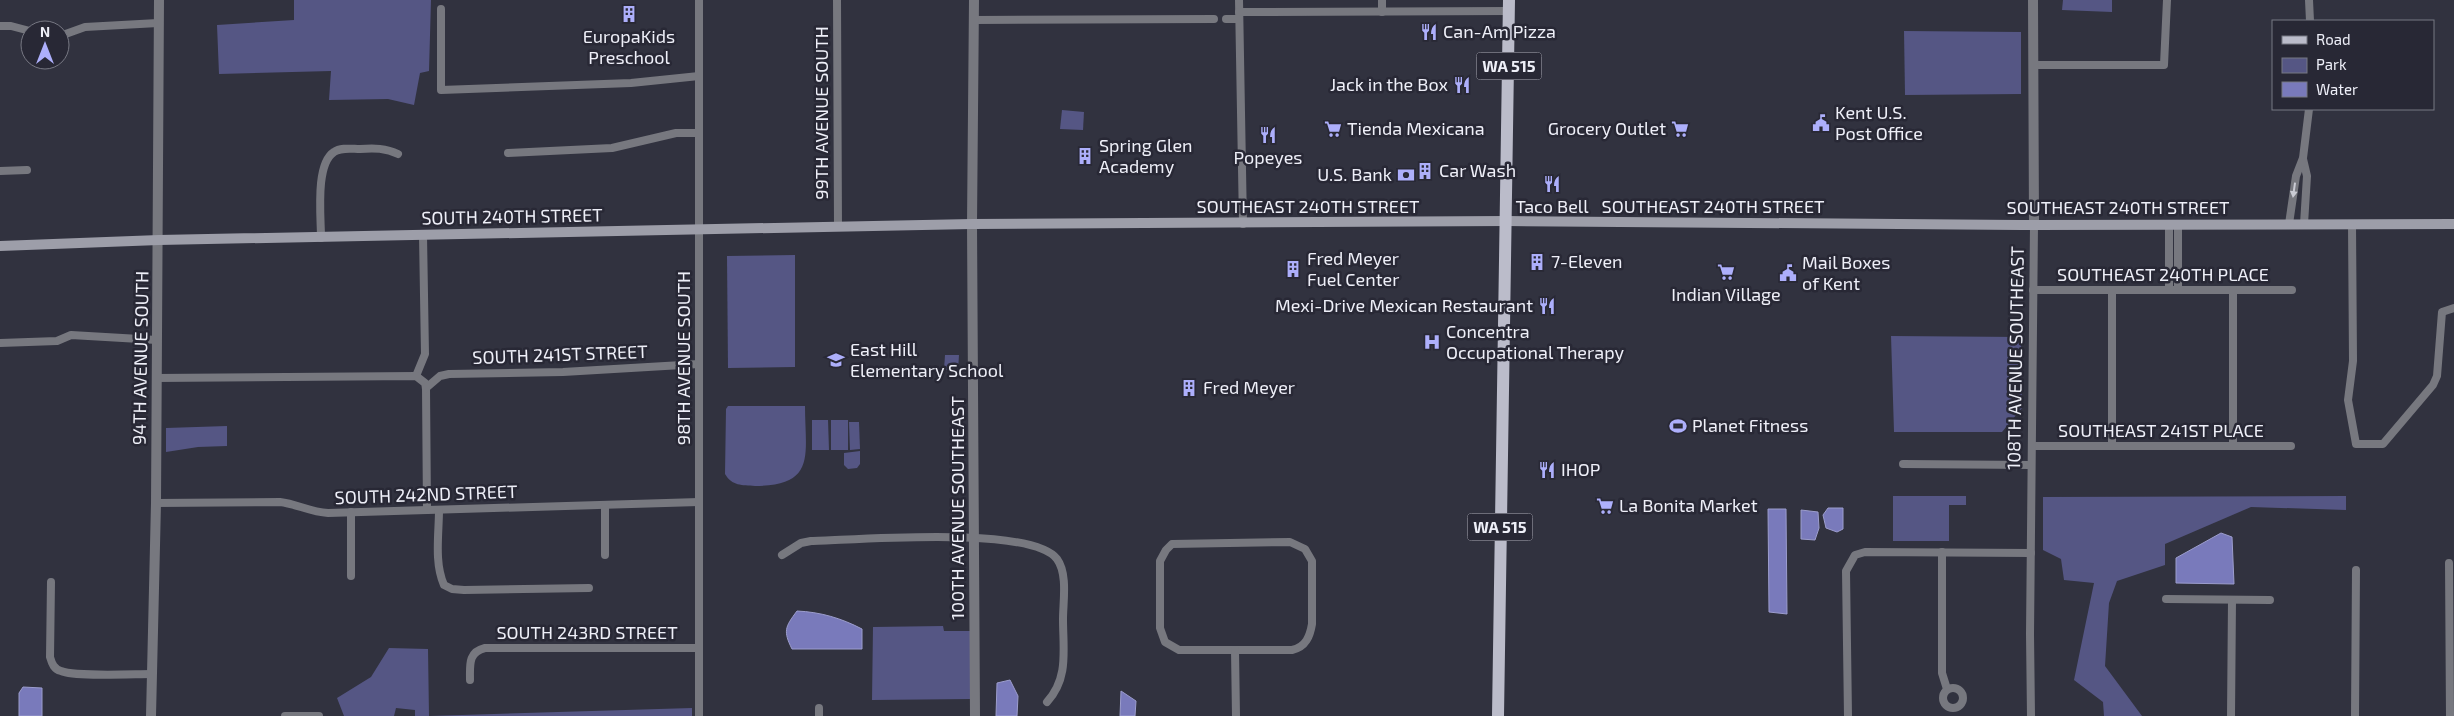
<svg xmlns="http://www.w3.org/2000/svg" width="2454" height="716" font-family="'Exo 2',sans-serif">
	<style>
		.green { fill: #555684 }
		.water { fill: #797abb; stroke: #9c9dcd }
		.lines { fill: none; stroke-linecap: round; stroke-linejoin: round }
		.minor { stroke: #77787f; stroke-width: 8 }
		.tertiary { stroke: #77787f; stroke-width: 10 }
		.secondary { stroke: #9d9ea9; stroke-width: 10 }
		.primary { stroke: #bbbcca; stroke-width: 12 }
		.oneway { fill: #cacbd4 }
		.labels { text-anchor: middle; stroke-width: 5; stroke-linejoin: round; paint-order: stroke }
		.shield { fill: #282835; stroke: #b3b3be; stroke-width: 1 }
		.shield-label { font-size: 16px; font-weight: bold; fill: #eeeff8 }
		.poi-label { font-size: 18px; fill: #eeeff8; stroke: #282835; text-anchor: start }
		.street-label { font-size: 18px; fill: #eeeff8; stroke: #282835 }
	</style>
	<rect width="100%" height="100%" fill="#31323f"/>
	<g class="green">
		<polygon points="294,0 431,0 429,71 420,73 414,105 388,99 329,100 331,71 219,74 217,25 294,20"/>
		<polygon points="2063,0 2112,0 2112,12 2062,10"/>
		<polygon points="1904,31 2021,32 2021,94 1905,95"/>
		<polygon points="1062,110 1084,112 1083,130 1060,129"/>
		<polygon points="795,255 795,367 728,368 727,256"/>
		<polygon points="1891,336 2021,337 2022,408 2002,432 1894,432"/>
		<polygon points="945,355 959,355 958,370 944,370"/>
		<path d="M728,406H805C805,454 817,486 755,486C742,485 732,486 725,474L726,409Z"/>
		<polygon points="812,420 828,420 829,450 812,450"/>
		<rect x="831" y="420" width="17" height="30"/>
		<polygon points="849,422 859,422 860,449 850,450"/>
		<polygon points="227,426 227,446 198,447 166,452 166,428"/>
		<polygon points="860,451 860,464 857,468 848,469 844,465 844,453"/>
		<polygon points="1893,496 1966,496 1966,505 1949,505 1949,541 1893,541"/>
		<polygon points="2346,496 2346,510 2251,507 2165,544 2165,565 2117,581 2109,603 2105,666 2142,716 2104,716 2103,702 2074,680 2094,583 2064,580 2061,559 2043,550 2043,497"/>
		<polygon points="943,626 944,631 971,631 971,699 872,700 873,627"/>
		<polygon points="389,648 428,649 429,716 692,708 692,716 415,716 415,710 396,708 394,716 344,716 337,698 371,677"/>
	</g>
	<g class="water">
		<polygon points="1828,508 1843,508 1843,529 1837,532 1826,528 1823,515"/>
		<polygon points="1768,509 1786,509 1787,614 1769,612"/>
		<polygon points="1801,510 1818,512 1819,528 1815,540 1801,539"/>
		<polygon points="2221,533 2232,537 2234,584 2176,583 2176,558"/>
		<path d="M797,611C820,612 841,618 862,629V649H792C783,631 785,627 797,611Z"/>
		<polygon points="1010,680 1018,696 1017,716 996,716 997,683"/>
		<polygon points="23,687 42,688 42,716 19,716 19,693"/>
		<polygon points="1121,691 1136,701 1135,716 1120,716"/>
	</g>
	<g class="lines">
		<g class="minor">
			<polyline points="837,0 838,227"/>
			<polyline points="1239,0 1243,224"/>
			<polyline points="1382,0 1382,12"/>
			<polyline points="2309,0 2310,21"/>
			<polyline points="441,9 441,90 631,83 699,76"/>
			<polyline points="1239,12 1509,11"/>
			<polyline points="1226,19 1239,19"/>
			<polyline points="974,20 1214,19"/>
			<polyline points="0,26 11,26 30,31"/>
			<polyline points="60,36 85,27 158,23"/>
			<polyline points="2033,65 2164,65 2167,0"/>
			<polyline points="508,153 612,148 676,133 699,133"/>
			<polyline points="2303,159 2307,176 2304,224"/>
			<polyline points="0,171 27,170"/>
			<polyline points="2169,224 2169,290"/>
			<polyline points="2178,224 2178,290"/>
			<polyline points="2289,224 2296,176 2303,158 2309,109"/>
			<polyline points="2352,224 2353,361 2348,400 2356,444 2383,444 2433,385 2437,376 2442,312 2454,308"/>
			<path d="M321,238C321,217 315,164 334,152C341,147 352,149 360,149C374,148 386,148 398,154"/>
			<polyline points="2033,290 2292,290"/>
			<polyline points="2112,290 2112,446"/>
			<polyline points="2233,290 2233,446"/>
			<polyline points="0,343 57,341 71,335 157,340"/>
			<polyline points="416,376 425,354 423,235"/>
			<polyline points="156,378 416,376 425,383 426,388 427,510"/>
			<polyline points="426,388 440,376 449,374 563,372 699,364"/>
			<polyline points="2032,446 2291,446"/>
			<polyline points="1903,464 2031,465"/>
			<path d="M156,503L280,502C297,504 310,512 328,513L699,502"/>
			<polyline points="605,505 605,555"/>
			<path d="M439,510C439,533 434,563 444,585L452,589L464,590L589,588"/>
			<polyline points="351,512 351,576"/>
			<path d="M1290,542L1305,549L1312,561V624C1310,636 1306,647 1292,650H1179L1165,642L1160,628V561L1166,550L1172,544Z"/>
			<polyline points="1942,552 1942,673 1947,689"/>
			<path d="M782,555L801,543L811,541C856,540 1031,525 1057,559C1068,574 1063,602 1063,619C1063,650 1069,678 1047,702"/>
			<polyline points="2449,563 2450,716"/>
			<path d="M51,582L50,657C52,664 54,669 61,671C75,677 133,674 151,674"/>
			<polyline points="2166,599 2270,600"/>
			<polyline points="1235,650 1236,716"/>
			<path d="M470,680C470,665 468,652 485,648H699"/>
			<circle cx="1953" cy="698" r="10"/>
			<polyline points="819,708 819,716"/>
			<polyline points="285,716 319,716"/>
			<polyline points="699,716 699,0"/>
			<polyline points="1848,716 1846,571 1855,555 1865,552 2031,553"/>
			<polyline points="2031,716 2030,634 2034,225"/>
			<polyline points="2231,716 2232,600"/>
			<polyline points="2355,716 2356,570"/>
		</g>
		<g class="tertiary">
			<polyline points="974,0 972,224 975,716"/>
			<polyline points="2033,0 2034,225"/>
			<polyline points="151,716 156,503 159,0"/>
		</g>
		<polyline class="secondary" points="0,246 159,240 972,224 1507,221 2020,225 2454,224"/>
		<polyline class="primary" points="1498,716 1509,0"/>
	</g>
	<defs><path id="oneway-solid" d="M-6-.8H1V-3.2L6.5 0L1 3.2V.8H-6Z" transform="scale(1.25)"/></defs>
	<use class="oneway" href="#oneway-solid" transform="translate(2294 190) rotate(98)"/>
	<defs>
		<g id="building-bare" transform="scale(1.35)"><path d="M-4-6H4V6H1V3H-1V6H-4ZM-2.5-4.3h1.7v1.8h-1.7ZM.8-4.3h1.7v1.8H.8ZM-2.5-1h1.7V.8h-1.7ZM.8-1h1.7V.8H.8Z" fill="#adaffb" stroke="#282835" stroke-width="2.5" paint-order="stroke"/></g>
		<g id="restaurant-bare" transform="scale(1.35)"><path d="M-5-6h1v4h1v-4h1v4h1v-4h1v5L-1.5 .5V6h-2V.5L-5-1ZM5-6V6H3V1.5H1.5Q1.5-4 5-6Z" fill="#adaffb" stroke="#282835" stroke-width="2.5" paint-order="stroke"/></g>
		<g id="civic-bare" transform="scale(1.35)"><path d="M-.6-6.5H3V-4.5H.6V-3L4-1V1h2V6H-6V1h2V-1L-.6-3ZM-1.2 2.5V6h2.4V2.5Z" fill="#adaffb" stroke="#282835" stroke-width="2.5" paint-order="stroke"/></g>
		<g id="supermarket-bare" transform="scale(1.35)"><path d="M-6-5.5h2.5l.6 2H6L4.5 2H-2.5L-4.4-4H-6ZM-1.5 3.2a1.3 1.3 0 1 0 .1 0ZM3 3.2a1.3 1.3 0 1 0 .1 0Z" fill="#adaffb" stroke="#282835" stroke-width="2.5" paint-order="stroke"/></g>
		<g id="bank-bare" transform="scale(1.35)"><path d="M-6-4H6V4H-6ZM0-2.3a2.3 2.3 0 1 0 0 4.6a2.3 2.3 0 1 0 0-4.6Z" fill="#adaffb" stroke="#282835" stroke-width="2.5" paint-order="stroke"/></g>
		<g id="hospital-bare" transform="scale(1.35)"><path d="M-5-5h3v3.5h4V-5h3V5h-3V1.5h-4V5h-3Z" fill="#adaffb" stroke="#282835" stroke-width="2.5" paint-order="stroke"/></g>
		<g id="school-bare" transform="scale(1.35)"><path d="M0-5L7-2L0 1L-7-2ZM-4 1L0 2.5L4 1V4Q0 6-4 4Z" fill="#adaffb" stroke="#282835" stroke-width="2.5" paint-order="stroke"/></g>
		<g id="stadium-bare" transform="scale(1.35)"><path d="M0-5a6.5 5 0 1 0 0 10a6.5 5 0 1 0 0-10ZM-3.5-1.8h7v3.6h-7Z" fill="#adaffb" stroke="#282835" stroke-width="2.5" paint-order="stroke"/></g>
	</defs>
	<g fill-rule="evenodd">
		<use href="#building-bare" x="629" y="14"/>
		<use href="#restaurant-bare" x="1429" y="32"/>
		<use href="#restaurant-bare" x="1462" y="85"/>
		<use href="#civic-bare" x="1821" y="123"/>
		<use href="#supermarket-bare" x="1333" y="129"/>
		<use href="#supermarket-bare" x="1680" y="129"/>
		<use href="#restaurant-bare" x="1268" y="135"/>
		<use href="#building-bare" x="1085" y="156"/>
		<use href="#building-bare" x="1425" y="171"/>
		<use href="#bank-bare" x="1406" y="175"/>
		<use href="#restaurant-bare" x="1552" y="184"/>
		<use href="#building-bare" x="1537" y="262"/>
		<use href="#building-bare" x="1293" y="269"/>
		<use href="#supermarket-bare" x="1726" y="272"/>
		<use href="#civic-bare" x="1788" y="273"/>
		<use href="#restaurant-bare" x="1547" y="306"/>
		<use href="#hospital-bare" x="1432" y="342"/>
		<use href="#school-bare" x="836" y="360"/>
		<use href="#building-bare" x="1189" y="388"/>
		<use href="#stadium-bare" x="1678" y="426"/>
		<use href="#restaurant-bare" x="1547" y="470"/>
		<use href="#supermarket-bare" x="1605" y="506"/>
	</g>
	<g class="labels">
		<g class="shield">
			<rect x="1476.5" y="52.5" width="65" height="27" rx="4"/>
			<rect x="1467.5" y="513.5" width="65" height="27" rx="4"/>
		</g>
		<g class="shield-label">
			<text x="1509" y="72">WA 515</text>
			<text x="1500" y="533">WA 515</text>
		</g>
		<g class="poi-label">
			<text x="1443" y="38">Can-Am Pizza</text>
			<text x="629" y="43" text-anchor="middle">EuropaKids<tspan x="629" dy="21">Preschool</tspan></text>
			<text x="1448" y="91" text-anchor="end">Jack in the Box</text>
			<text x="1835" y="119">Kent U.S.<tspan x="1835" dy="21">Post Office</tspan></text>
			<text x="1347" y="135">Tienda Mexicana</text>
			<text x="1666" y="135" text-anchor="end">Grocery Outlet</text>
			<text x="1099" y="152">Spring Glen<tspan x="1099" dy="21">Academy</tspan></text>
			<text x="1268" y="164" text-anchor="middle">Popeyes</text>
			<text x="1439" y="177">Car Wash</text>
			<text x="1392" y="181" text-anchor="end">U.S. Bank</text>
			<text x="1552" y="213" text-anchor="middle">Taco Bell</text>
			<text x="1307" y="265">Fred Meyer<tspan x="1307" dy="21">Fuel Center</tspan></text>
			<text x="1551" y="268">7-Eleven</text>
			<text x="1802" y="269">Mail Boxes<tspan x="1802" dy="21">of Kent</tspan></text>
			<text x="1726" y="301" text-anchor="middle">Indian Village</text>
			<text x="1533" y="312" text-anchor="end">Mexi-Drive Mexican Restaurant</text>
			<text x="1446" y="338">Concentra<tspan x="1446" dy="21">Occupational Therapy</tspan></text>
			<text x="850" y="356">East Hill<tspan x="850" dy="21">Elementary School</tspan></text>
			<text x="1203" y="394">Fred Meyer</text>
			<text x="1692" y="432">Planet Fitness</text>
			<text x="1561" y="476">IHOP</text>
			<text x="1619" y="512">La Bonita Market</text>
		</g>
		<g class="street-label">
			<text transform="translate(822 113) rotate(-90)" y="6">99TH AVENUE SOUTH</text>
			<text x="1308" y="213">SOUTHEAST 240TH STREET</text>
			<text x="1713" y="213">SOUTHEAST 240TH STREET</text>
			<text x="2118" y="214">SOUTHEAST 240TH STREET</text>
			<text transform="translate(512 217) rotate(-1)" y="6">SOUTH 240TH STREET</text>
			<text x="2163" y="281">SOUTHEAST 240TH PLACE</text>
			<text transform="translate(560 355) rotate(-2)" y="6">SOUTH 241ST STREET</text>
			<text transform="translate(141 358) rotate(-89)" y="6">94TH AVENUE SOUTH</text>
			<text transform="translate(684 358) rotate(-90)" y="6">98TH AVENUE SOUTH</text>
			<text transform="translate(2016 358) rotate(-89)" y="6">108TH AVENUE SOUTHEAST</text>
			<text x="2161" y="437">SOUTHEAST 241ST PLACE</text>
			<text transform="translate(426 495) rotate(-2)" y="6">SOUTH 242ND STREET</text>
			<text transform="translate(958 508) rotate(-90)" y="6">100TH AVENUE SOUTHEAST</text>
			<text x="587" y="639">SOUTH 243RD STREET</text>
		</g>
	</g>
	<rect x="2272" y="20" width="162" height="90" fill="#282835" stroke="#777883"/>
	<rect x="2282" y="36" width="25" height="8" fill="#bbbcca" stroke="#777883"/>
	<text x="2316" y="45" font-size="15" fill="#eeeff8">Road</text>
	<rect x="2282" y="58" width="25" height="15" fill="#555684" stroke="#777883"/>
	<text x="2316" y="70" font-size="15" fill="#eeeff8">Park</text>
	<rect x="2282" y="82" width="25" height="15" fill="#797abb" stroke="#777883"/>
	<text x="2316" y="95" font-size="15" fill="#eeeff8">Water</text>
	<g transform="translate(45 45)"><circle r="24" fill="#282835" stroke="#777883"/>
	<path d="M0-4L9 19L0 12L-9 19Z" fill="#adaffb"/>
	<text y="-8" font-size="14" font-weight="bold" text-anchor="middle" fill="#eeeff8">N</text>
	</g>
</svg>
